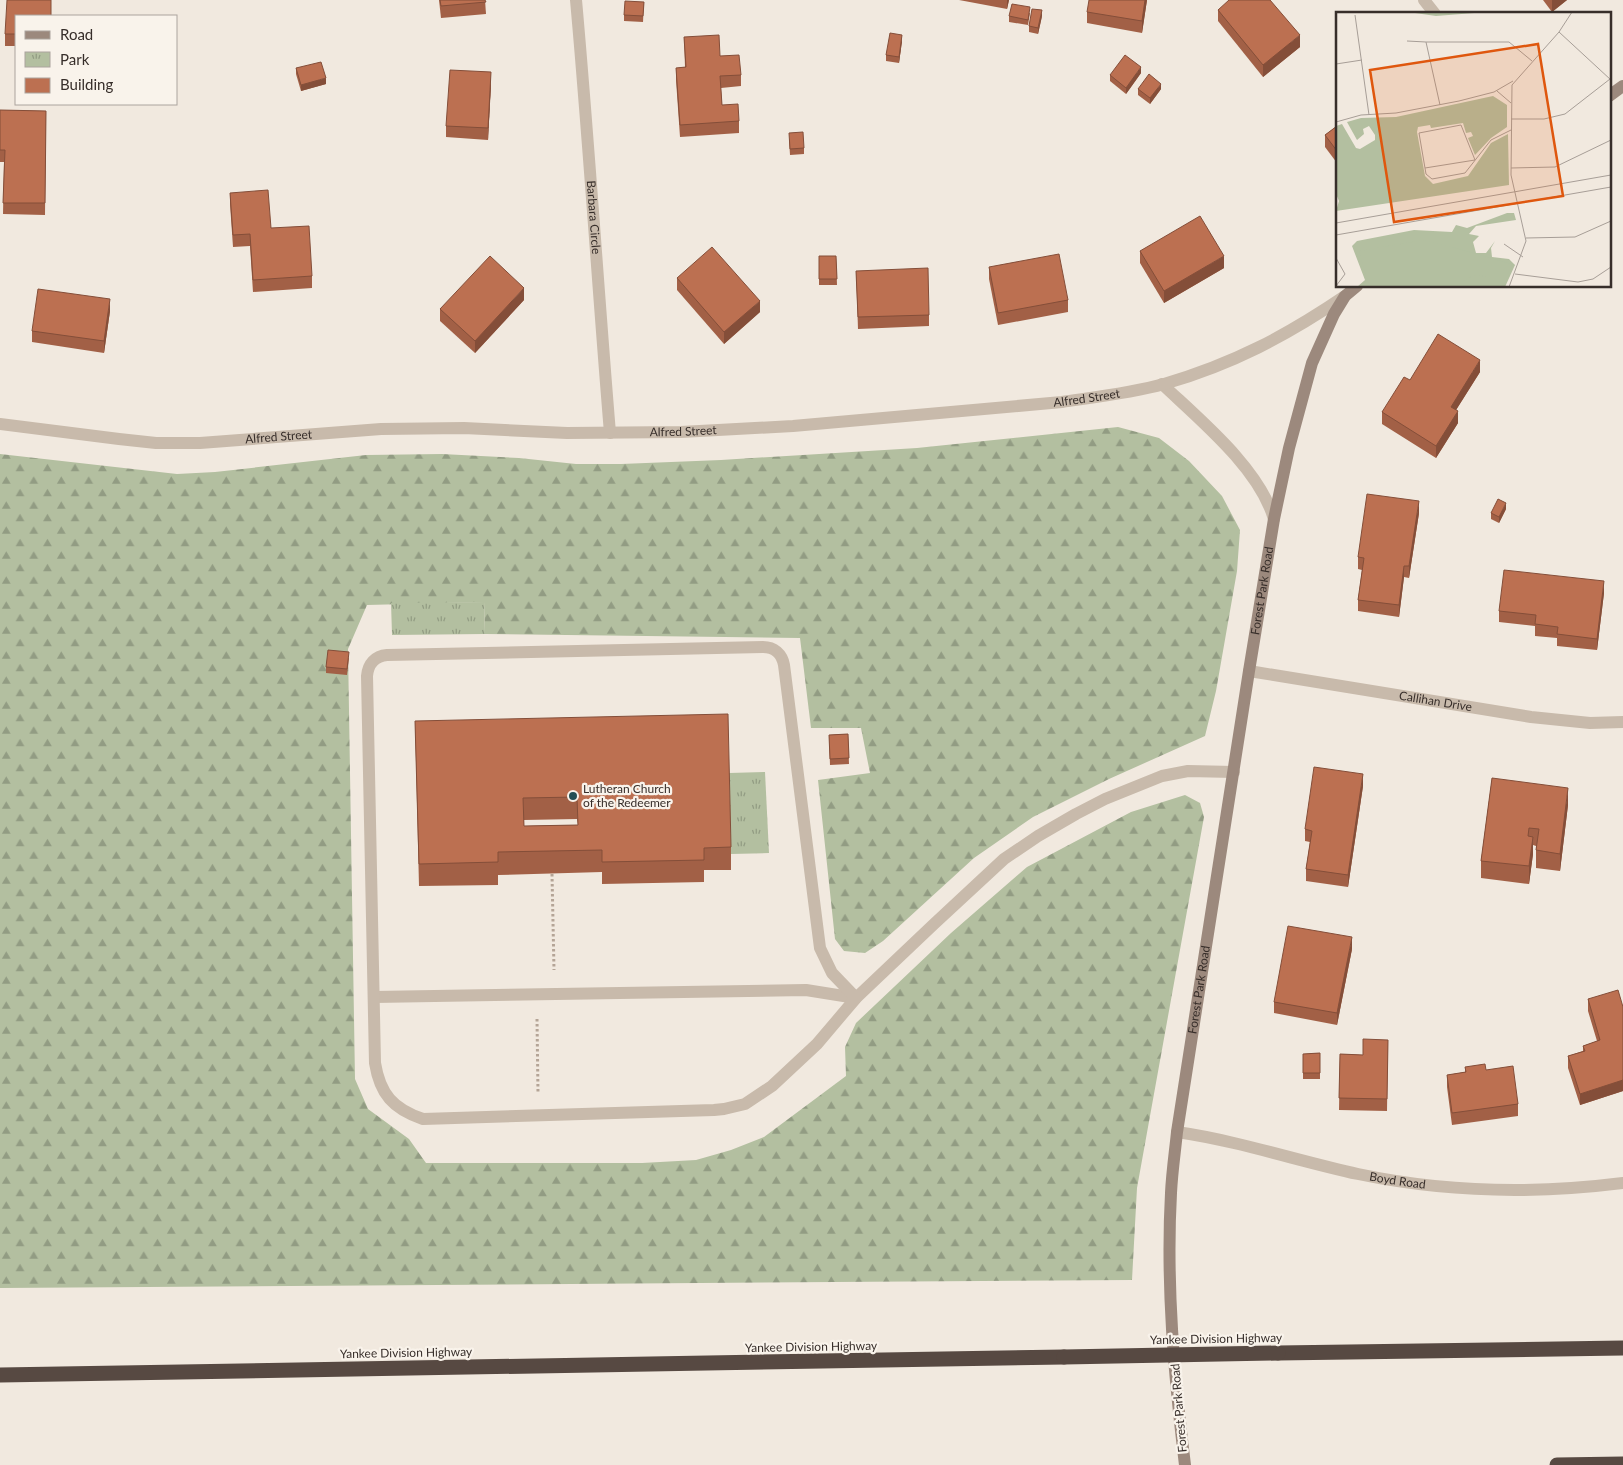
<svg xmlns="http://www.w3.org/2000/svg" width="1623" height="1465" font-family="Lato,sans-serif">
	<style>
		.forest { fill: url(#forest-firs) }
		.park { fill: url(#park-tufts) }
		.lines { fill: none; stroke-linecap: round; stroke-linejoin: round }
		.path { stroke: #b4a496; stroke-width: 3; stroke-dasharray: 2.5 2.5; stroke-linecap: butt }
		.lane { stroke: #c8baab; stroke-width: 12 }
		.street { stroke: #c8baab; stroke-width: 12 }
		.secondary { stroke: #9c897d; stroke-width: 12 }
		.highway { stroke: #574942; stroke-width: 15 }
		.highway-bridge { stroke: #574942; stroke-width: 15 }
		.wall { fill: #a26046; fill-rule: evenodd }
		.shaded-wall { fill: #844e39 }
		.building { fill: #bc7051; stroke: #844e39; fill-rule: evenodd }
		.poi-dot { fill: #234f55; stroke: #f9f3eb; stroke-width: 2 }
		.labels { text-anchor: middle; stroke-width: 4.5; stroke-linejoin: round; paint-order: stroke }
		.street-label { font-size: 12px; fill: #372e2a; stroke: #f9f3eb }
		.poi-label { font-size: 12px; fill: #372e2a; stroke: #f9f3eb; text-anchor: start }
		.inset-road { fill: none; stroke: #a79e97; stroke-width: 1 }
		.view { fill: #df570e; fill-opacity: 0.15; stroke: #df570e; stroke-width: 2.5 }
		.inset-edge { fill: none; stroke: #372e2a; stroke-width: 2.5 }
	</style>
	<defs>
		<pattern id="forest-firs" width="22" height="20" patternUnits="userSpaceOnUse" patternTransform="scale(1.25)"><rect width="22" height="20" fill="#b3bfa0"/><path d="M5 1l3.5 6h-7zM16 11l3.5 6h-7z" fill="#929c83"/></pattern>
		<pattern id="park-tufts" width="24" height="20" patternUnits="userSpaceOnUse" patternTransform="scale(1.25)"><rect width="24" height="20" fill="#b3bfa0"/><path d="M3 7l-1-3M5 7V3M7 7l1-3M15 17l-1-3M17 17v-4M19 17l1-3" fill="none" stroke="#929c83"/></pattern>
	</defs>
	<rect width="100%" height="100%" fill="#f1e9df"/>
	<polygon class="forest" points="1118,427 1159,438 1189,461 1222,496 1240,530 1237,571 1216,691 1205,736 1109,779 1033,817 974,858 883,941 865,953 844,951 835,939 818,780 870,773 861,728 811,728 800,638 485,634 484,602 367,605 348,649 355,1079 368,1109 409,1139 426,1163 642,1163 696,1160 731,1150 764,1137 846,1076 845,1047 856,1023 951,933 1027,867 1131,812 1185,795 1200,803 1204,817 1137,1188 1132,1280 0,1288 0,454 177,474 215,472 366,455 442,454 519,458 576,464 621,464 721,460 917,448"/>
	<g class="park">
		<polygon points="484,602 485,634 392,635 391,603"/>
		<polygon points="765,772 769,853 731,854 729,773"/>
	</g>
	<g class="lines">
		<g class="path">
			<polyline points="552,874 554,970"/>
			<polyline points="537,1019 538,1093"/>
		</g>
		<g class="lane">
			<polyline points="374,997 806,990 856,998"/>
			<path d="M856,998L832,973L820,948L784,665C782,654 774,647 763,647L387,655C375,656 368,664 367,676L375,1063C380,1094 393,1109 423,1119L714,1110L724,1109L745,1104L772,1086L817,1044L856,998L934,924L1004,859L1038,836L1076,814L1105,799L1162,776L1188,771L1234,772"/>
		</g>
		<g class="street">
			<path id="s1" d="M576,0C589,144 598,289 610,433"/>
			<polyline points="1424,0 1435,14"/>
			<path d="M1162,384C1200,420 1259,468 1274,519"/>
			<path id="s2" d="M0,424L119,439L156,443H200L381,429L464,428L567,433L681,432L793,426L1062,402C1096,397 1131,393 1164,384C1233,364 1286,336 1345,296"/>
			<path id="s3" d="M1249,671L1531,717L1590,723L1623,722"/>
			<path id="s4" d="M1177,1132C1239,1141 1298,1161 1358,1174C1444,1192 1536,1194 1623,1183"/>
		</g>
		<g class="secondary">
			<polyline points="1609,96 1623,86"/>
			<path id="s5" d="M1185,1465C1174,1375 1166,1283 1171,1193C1172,1172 1175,1152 1177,1132L1249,671L1274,519L1289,448L1312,363L1334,314L1345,296L1357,286"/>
		</g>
		<g class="highway">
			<polyline points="1278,1353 1623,1348"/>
			<polyline points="0,1375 1064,1357"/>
			<polyline points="1557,1465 1623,1464"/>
		</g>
		<polyline class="highway-bridge" points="1064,1357 1278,1353"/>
	</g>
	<g class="wall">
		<polygon points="439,0 485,0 486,14 441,18"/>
		<polygon points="959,0 1009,0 1007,9"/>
		<polygon points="1147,0 1142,33 1087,23 1087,12"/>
		<polygon points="1543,0 1567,0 1552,12"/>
		<polygon points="644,2 643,22 624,21 624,15"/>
		<polygon points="1218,10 1300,47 1263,77 1218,21"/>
		<polygon points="1030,13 1028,25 1009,22 1009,16"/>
		<polygon points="16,16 16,46 5,46 5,34"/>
		<polygon points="1042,16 1038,34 1029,32 1029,26"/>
		<polygon points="684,37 720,56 741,75 741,86 721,88 722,105 739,121 739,133 680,137 676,80 676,68 685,67"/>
		<polygon points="902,41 899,63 886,61 886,55"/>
		<polygon points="296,68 326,84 301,91 296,74"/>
		<polygon points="1141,73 1126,94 1110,81 1110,75"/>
		<polygon points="491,84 488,140 446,137 446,126"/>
		<polygon points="1138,89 1161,89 1150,104 1138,95"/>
		<polygon points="0,110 46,111 45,215 3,214 4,162 0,162"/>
		<polygon points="1337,126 1337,163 1325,147 1325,135"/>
		<polygon points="789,139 804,148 804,154 790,155"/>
		<polygon points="230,193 271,228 312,276 312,288 253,292 250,246 233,247 230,204"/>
		<polygon points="1140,251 1224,268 1164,303 1140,263"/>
		<polygon points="819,256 836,256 837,285 819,285"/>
		<polygon points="989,267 1068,300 1068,312 998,325 989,279"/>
		<polygon points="856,271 929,315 929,326 858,329"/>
		<polygon points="677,278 760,312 724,344 677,290"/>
		<polygon points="524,300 475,353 440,321 440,309"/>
		<polygon points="110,311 104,353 32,342 32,331"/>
		<polygon points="1480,372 1456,410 1458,423 1436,458 1382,424 1382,412 1410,380"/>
		<polygon points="1506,509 1499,523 1491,519 1491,513"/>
		<polygon points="1419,513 1409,578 1404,577 1399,617 1358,611 1358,600 1362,570 1358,569 1358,557"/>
		<polygon points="1604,593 1597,650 1557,646 1557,638 1535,636 1535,626 1499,622 1499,611"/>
		<polygon points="349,658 347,675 326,673 326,667"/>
		<path d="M415,721L731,847V870H704V882L602,884V872L498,875V885L419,886ZM577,819L578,825L524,826V820Z"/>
		<polygon points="848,734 849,764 830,765 829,735"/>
		<polygon points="1492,778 1568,805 1560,871 1536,868 1536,846 1533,845 1533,854 1529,884 1481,878 1481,861"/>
		<polygon points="1363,786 1348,887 1306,881 1306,869 1310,842 1305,841 1305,829"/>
		<polygon points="1352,949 1337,1025 1274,1013 1274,1002"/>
		<polygon points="1588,999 1623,1007 1623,1091 1580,1105 1568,1068 1568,1056 1583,1051 1583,1046 1597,1041 1588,1011"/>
		<polygon points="1388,1040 1387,1111 1339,1110 1340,1054 1363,1055"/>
		<polygon points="1320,1053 1320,1079 1303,1079 1303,1054"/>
		<polygon points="1465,1067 1486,1070 1518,1104 1518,1116 1452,1125 1447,1087 1447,1075 1465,1072"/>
	</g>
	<g class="shaded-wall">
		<polygon points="1007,0 1009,0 1007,9"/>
		<polygon points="1145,0 1147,0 1142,33 1142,21"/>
		<polygon points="1552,0 1567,0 1552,12"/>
		<polygon points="1042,10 1042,16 1038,34 1038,28"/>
		<polygon points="902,35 902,41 899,63 899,57"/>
		<polygon points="1300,35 1300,47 1263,77 1263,65"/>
		<polygon points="1141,67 1141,73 1126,94 1126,88"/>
		<polygon points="491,72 491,84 488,140 488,128"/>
		<polygon points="326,78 326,84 301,91 301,85"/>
		<polygon points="1161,84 1161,89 1150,104 1150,98"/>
		<polygon points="1224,256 1224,268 1164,303 1164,291"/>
		<polygon points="524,288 524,300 475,353 475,341"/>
		<polygon points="110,299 110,311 104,353 104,341"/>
		<polygon points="760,301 760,312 724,344 724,332"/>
		<polygon points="1480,360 1480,372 1451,418 1451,407"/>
		<polygon points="1458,411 1458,423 1436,458 1436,446"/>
		<polygon points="1419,501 1419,513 1409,578 1409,566"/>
		<polygon points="1506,503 1506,509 1499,523 1499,517"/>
		<polygon points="1404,566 1404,577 1399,617 1399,605"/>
		<polygon points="1604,581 1604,593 1597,650 1597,639"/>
		<polygon points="1363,774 1363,786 1348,887 1348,875"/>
		<polygon points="1568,788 1568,805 1560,871 1560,854"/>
		<polygon points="1533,837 1533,854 1529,884 1529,866"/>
		<polygon points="1352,937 1352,949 1337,1025 1337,1013"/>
		<polygon points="1623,1080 1623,1091 1580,1105 1580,1094"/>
	</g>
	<g class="building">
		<polygon points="7,0 51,0 51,16 16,16 16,34 5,34"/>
		<polygon points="440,0 485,0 486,2 441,6"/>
		<polygon points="1089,0 1145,0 1142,21 1087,12"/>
		<polygon points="1229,0 1270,0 1300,35 1263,65 1218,10"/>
		<polygon points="625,1 644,2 643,16 624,15"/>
		<polygon points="1012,4 1030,7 1028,20 1009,16"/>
		<polygon points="1032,9 1042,10 1038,28 1029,26"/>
		<polygon points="890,33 902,35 899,57 886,55"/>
		<polygon points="719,35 720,56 739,55 741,75 720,76 722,105 738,104 739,121 680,125 676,68 686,67 684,37"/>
		<polygon points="1125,55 1141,67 1126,88 1110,75"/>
		<polygon points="321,62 326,78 301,85 296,68"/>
		<polygon points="450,70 491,72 488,128 446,126"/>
		<polygon points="1149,74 1161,84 1150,98 1138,89"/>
		<polygon points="0,110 46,111 45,203 3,203 5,150 0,150"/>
		<polygon points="1337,126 1337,151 1325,135"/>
		<polygon points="803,132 804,148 790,149 789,133"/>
		<polygon points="268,190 271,228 309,226 312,276 253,280 250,234 233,235 230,193"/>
		<polygon points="1200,216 1224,256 1164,291 1140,251"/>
		<polygon points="712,247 760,301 724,332 677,278"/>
		<polygon points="1059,254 1068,300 998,313 989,267"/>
		<polygon points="490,256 524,288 475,341 440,309"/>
		<polygon points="819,256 836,256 837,279 819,279"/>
		<polygon points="928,268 929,315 858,317 856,271"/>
		<polygon points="38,289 110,299 104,341 32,331"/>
		<polygon points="1438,334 1480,360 1451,407 1458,411 1436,446 1382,412 1404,377 1410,380"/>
		<polygon points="1367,494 1419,501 1409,566 1404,566 1399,605 1358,600 1364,558 1358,557"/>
		<polygon points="1498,499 1506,503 1499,517 1491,513"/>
		<polygon points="1504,570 1604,581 1597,639 1557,634 1558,627 1535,624 1536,615 1499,611"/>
		<polygon points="328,650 349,652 347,669 326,667"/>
		<path d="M728,714L731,847L704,848V860L602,862V850L498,852V862L419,864L415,721ZM577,797L578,825L524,826L523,798Z"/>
		<polygon points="848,734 849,758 830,759 829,735"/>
		<polygon points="1314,767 1363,774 1348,875 1306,869 1312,831 1305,829"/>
		<polygon points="1492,778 1568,788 1560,854 1536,850 1539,829 1529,828 1528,836 1533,837 1529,866 1481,861"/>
		<polygon points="1288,926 1352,937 1337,1013 1274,1002"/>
		<polygon points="1618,990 1623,1007 1623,1080 1580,1094 1568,1056 1585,1051 1583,1046 1600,1040 1588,999"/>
		<polygon points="1363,1039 1388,1040 1387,1099 1339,1098 1340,1054 1363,1055"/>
		<polygon points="1320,1053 1320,1073 1303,1073 1303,1054"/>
		<polygon points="1485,1064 1486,1070 1513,1066 1518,1104 1452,1113 1447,1075 1466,1072 1465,1067"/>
	</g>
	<circle class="poi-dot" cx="573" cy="796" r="5"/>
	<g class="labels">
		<g class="street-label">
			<text dy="4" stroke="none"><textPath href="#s1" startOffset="218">Barbara Circle</textPath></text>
			<text dy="4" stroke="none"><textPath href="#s2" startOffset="1090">Alfred Street</textPath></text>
			<text dy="4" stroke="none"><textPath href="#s2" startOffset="685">Alfred Street</textPath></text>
			<text dy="4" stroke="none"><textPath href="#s2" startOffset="280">Alfred Street</textPath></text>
			<text dy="4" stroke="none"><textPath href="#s5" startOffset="882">Forest Park Road</textPath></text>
			<text dy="4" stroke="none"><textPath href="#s3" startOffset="189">Callihan Drive</textPath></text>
			<text dy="4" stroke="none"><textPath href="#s5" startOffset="478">Forest Park Road</textPath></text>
			<text dy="4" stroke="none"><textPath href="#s4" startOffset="226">Boyd Road</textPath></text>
			<text transform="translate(1216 1339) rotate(-1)" y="4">Yankee Division Highway</text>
			<text transform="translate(811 1347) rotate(-1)" y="4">Yankee Division Highway</text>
			<text transform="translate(406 1353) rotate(-1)" y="4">Yankee Division Highway</text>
			<text transform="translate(1179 1408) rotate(-95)" y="4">Forest Park Road</text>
		</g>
		<g class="poi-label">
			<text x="583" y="793">Lutheran Church<tspan x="583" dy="14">of the Redeemer</tspan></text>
		</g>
	</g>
	<g transform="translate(1336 12)">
		<rect width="275" height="275" fill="#f1e9df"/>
		<path d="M157,84L171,93V115L155,126L139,143L132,126L137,124L135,120L130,121L127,111L95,116L94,113L82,115L81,120L89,164L97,172L132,164L155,131L172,122L173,173L0,199L3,189L0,182V114L6,112L20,136L24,137L39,128V123L33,114L27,117L28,122L21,128L11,110L25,106L60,105ZM171,201H178L180,208L140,214L133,222L143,224L137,230L140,241H150L159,229L155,236L156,245L173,247L179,253L118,275H21L29,268L16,234L21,229L78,218L116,220L120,213L131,216Z" fill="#b3bfa0"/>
		<path d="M72,0H151L100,4Z" fill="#b3bfa0"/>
		<path d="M88,228L116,235L179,253L169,275H33L23,239Z" fill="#b3bfa0"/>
		<path d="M138,263L155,265L165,275L119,274Z" fill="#b3bfa0"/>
		<path class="inset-road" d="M19,3L33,103M223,20L275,68M71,29L90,30M0,52L26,48M161,79L175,91M104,93L90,30H173L196,49M175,107H208L229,102L274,67M0,110L25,103L60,101L123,89L158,80L177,69M139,148L125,113L83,121L90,162L96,167L129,161L155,128L175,118M89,156L139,148M175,156L219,155L275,128M0,211L275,163M0,223L275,175M190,226L239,225L275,209M168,232L187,245M0,246L9,262L0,274M179,262L242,270L257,267L275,255M173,275L190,229L175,163L176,73L223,20L236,0"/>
		<path class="view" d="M202,32L227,184L58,210L34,58Z"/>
		<rect width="275" height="275" class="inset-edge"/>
	</g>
	<rect x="15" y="15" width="162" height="90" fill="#f9f3eb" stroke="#aba49e"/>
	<rect x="25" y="31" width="25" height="8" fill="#9c897d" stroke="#aba49e"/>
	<text x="60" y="40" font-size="15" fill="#372e2a">Road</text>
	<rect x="25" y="52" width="25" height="15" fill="url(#park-tufts)" stroke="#aba49e"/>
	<text x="60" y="65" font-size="15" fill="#372e2a">Park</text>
	<rect x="25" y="78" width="25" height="15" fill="#bc7051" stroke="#aba49e"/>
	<text x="60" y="90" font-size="15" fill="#372e2a">Building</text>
</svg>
